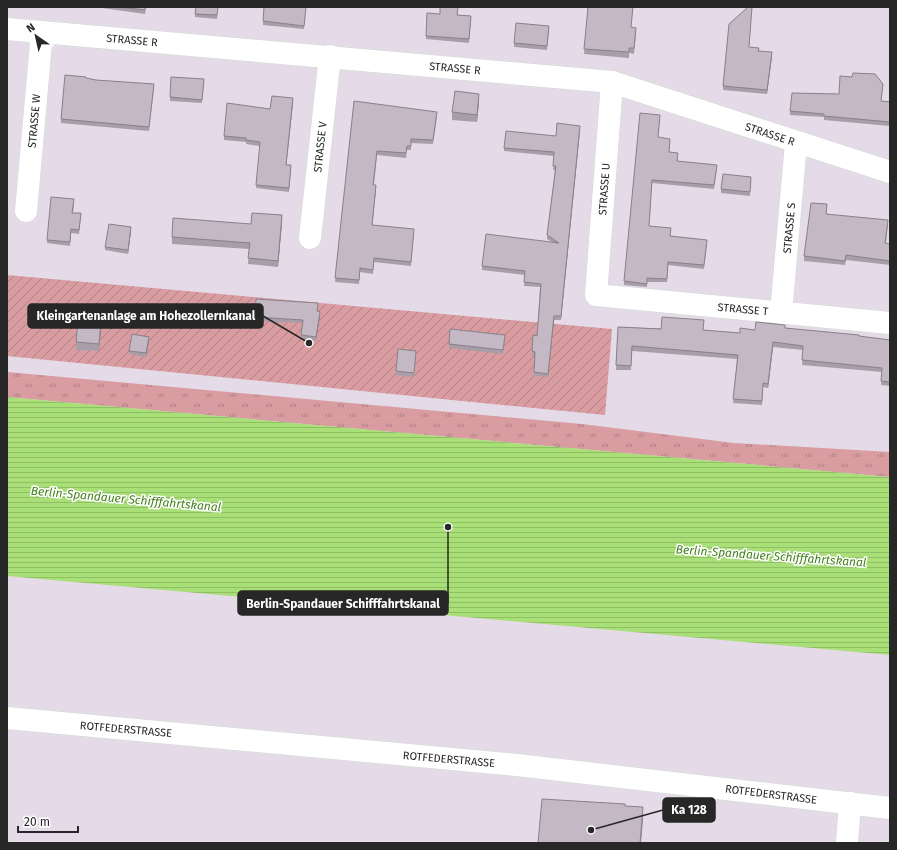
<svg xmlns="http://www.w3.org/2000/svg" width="897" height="850" font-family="'Fira Sans',sans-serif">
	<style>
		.grass { fill: url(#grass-tufts) }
		.garden { fill: url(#garden-furrows) }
		.water { fill: url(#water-rules) }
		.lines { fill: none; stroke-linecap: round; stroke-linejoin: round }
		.minor-casing { stroke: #cfded0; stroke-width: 23 }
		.minor { stroke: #fff; stroke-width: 22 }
		.wall { fill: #a89ea8 }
		.shaded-wall { fill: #888188 }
		.building { fill: #c3b8c3; stroke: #888188 }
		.labels { text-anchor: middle; stroke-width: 3; stroke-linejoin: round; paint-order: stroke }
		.street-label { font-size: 11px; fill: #272727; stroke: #fff }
		.water-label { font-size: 12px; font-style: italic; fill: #43801a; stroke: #fff }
		.leader { fill: none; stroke: #272727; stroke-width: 1.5 }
		.callout-dot { fill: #272727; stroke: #fff; stroke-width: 1.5 }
		.callout { fill: #272727; stroke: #272727; stroke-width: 1.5 }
		.callout-label { font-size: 12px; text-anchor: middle; font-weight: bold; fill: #fff }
	</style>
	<defs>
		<pattern id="grass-tufts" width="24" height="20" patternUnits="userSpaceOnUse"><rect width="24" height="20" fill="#d99ca1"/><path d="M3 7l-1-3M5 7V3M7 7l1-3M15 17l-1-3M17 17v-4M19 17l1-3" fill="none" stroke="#b07f83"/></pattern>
		<pattern id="garden-furrows" width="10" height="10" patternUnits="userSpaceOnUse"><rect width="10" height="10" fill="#d99ca1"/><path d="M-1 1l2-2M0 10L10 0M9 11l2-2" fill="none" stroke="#b07f83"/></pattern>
		<pattern id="water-rules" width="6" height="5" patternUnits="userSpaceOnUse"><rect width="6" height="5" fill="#a9df77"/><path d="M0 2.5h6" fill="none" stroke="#91bf67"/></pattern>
	</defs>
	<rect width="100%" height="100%" fill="#e5dae8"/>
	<polygon class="grass" points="7,372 582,424 734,443 890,452 890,477 7,397"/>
	<polygon class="garden" points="7,275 612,329 605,415 7,356"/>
	<polygon class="water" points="7,397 890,477 890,655 7,576"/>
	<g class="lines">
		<g class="minor-casing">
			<g id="minor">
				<polyline points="7,29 612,82 890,172"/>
				<polyline points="612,82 596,295 890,323"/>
				<polyline points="26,211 42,32"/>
				<polyline points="310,238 330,56"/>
				<polyline points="781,313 796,143"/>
				<polyline points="7,718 517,765 890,808"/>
				<polyline points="847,843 850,803"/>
			</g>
		</g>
		<use href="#minor" class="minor"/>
	</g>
	<g class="wall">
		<polygon points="102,7 146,7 145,14 102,8"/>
		<polygon points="218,7 217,19 195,17 195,14"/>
		<polygon points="306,7 304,29 263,25 263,21"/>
		<polygon points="588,7 633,7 631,27 636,33 634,54 629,53 629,58 584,54"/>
		<polygon points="458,15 471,20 469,43 426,39 426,36"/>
		<polygon points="549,30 547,50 514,47 514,43"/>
		<polygon points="750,47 772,56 767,94 723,90 723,86"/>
		<polygon points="86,78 96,80 154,88 149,131 61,123 61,119"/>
		<polygon points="204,83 202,103 170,101 170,97"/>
		<polygon points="883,88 881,101 890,102 890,126 824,120 824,117 790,115 790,111 839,94"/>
		<polygon points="354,101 437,116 433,144 411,143 411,150 407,150 406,158 377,155 374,185 376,189 372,225 414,233 411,266 374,262 373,274 360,272 359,284 335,282"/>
		<polygon points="479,101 477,122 452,120 452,112"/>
		<polygon points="293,102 286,165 291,169 289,192 256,188 260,146 246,144 246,142 224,140 224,136 270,109"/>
		<polygon points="660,119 658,137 670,142 669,152 678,157 678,161 717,168 714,189 652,183 649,226 671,236 707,244 704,269 668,265 667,282 647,282 647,287 624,285 624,281"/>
		<polygon points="580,130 561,320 554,320 548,377 534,376 535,355 532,355 532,351 537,336 540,287 524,286 525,275 482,270 482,266 552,242 547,239 547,235 555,170 553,170 554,156 504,151 504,148"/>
		<polygon points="751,181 750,196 721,193 721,189"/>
		<polygon points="74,203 73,213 81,217 79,234 71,233 70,246 47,243 47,240"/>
		<polygon points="827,209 826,214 888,225 886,243 890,244 890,265 846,260 845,265 804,261 804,256"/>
		<polygon points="282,222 278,267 248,264 249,249 172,244 172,237 251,224"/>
		<polygon points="131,231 128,254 105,250 105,247"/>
		<polygon points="318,307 318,312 320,316 316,341 301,339 303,323 255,321 255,317"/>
		<polygon points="65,311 64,327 39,325 39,321"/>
		<polygon points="618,327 704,330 740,333 755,330 785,328 890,340 890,386 881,385 882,372 802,365 803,350 773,347 768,388 763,387 762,405 733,403 737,359 632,351 631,370 616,370"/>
		<polygon points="101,329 99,351 76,350 76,342"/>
		<polygon points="505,339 503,354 449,348 449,344"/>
		<polygon points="149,341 146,357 129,354 129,351"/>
		<polygon points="416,355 414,377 396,375 396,371"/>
	</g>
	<g class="shaded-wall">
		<polygon points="772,52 772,56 767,94 767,90"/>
		<polygon points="479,94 479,101 477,122 477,115"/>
		<polygon points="293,98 293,102 286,169 286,165"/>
		<polygon points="580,126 580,130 561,320 561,316"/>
		<polygon points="376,185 376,189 372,229 372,225"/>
		<polygon points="282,215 282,222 278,267 278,261"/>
		<polygon points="131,227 131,231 128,254 128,250"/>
		<polygon points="320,312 320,316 316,341 316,337"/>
		<polygon points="554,316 554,320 548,377 548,374"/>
		<polygon points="101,321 101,329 99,351 99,344"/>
		<polygon points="149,337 149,341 146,357 146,353"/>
		<polygon points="773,342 773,347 768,388 768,384"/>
		<polygon points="643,807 643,819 641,843 640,843"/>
	</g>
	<g class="building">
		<polygon points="120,7 145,7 145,10"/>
		<polygon points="196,7 218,7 217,15 195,14"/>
		<polygon points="264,7 306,7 304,26 263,21"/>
		<polygon points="440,7 458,7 457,15 471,16 469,39 426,36 427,13 440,14"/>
		<polygon points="588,7 633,7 631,27 636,28 634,48 629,48 629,52 584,49"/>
		<polygon points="748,7 752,7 749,47 759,48 758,51 772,52 767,90 723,86 729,24"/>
		<polygon points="516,23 549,26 547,46 514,43"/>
		<polygon points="853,73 875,74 883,84 881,101 890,102 890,122 824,116 824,114 790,111 792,93 839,94 840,76 852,77"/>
		<polygon points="65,75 86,77 86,78 96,80 154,84 149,127 61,119"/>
		<polygon points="171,77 204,79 202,100 170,97"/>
		<polygon points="455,91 479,94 477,115 452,112"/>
		<polygon points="272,96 293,98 286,165 291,165 289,188 256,185 260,142 246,140 246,138 224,136 227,103 270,109"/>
		<polygon points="354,101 437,112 433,140 411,139 411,146 407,146 406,153 377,151 373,185 376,185 372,225 414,229 411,262 374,258 373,270 360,268 359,280 335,278"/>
		<polygon points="640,113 660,115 658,137 670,139 669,152 678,153 677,161 717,165 714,185 652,180 649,226 671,228 670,236 707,240 704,265 668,262 667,279 647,278 647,284 624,281"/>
		<polygon points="557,123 580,126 561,316 554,316 548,374 534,372 535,352 532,351 533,335 537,336 541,284 524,282 525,271 482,266 486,234 559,243 547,235 556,166 553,166 554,152 504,148 506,131 556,136"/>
		<polygon points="723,174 751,177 750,192 721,189"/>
		<polygon points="51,197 74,199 72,213 81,213 79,230 71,229 70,242 47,240"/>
		<polygon points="811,203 827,204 826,214 888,220 885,243 890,244 890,261 846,255 845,261 804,256"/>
		<polygon points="252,213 282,215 278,261 248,258 250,243 172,237 173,218 251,224"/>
		<polygon points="109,224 131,227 128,250 105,247"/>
		<polygon points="256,299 318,303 317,311 320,312 316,337 301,335 303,320 255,317"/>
		<polygon points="662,317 704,320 703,330 740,333 740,328 755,330 756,322 785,325 785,328 859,335 859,336 890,340 890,382 881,381 882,368 802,360 803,346 773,342 768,384 763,383 762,401 733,399 738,355 632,346 631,366 616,365 618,327 661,329"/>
		<polygon points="78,320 101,321 99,344 76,342"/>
		<polygon points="450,329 505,335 503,350 449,344"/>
		<polygon points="132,334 149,337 146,353 129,351"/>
		<polygon points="398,349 416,351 414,373 396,371"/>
		<polygon points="542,799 625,804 625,806 643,807 640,843 538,843"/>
	</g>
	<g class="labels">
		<g class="street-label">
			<text transform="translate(132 40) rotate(5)" y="4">STRASSE R</text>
			<text transform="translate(455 68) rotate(5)" y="4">STRASSE R</text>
			<text transform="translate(34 121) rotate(-85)" y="4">STRASSE W</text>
			<text transform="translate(770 134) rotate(18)" y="4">STRASSE R</text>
			<text transform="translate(320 147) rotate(-84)" y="4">STRASSE V</text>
			<text transform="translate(604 189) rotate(-86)" y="4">STRASSE U</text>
			<text transform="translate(789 228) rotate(-85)" y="4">STRASSE S</text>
			<text transform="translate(743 309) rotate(5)" y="4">STRASSE T</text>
			<text transform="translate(126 729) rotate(5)" y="4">ROTFEDERSTRASSE</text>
			<text transform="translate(449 759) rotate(5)" y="4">ROTFEDERSTRASSE</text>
			<text transform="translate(771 794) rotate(7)" y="4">ROTFEDERSTRASSE</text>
		</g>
		<g class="water-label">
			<text transform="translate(126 499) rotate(5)" y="4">Berlin-Spandauer Schifffahrtskanal</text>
			<text transform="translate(771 556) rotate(4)" y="4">Berlin-Spandauer Schifffahrtskanal</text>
		</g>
	</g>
	<path class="leader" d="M309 343L263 316M448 527L448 603M591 830L663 810"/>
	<g class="callout-dot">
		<circle cx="309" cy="343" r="4"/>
		<circle cx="448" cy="527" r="4"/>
		<circle cx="591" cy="830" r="4"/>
	</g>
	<g class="callout">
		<rect x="28" y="304" width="235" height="24" rx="4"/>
		<rect x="238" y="591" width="210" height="24" rx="4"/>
		<rect x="663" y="798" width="52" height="24" rx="4"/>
	</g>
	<g class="callout-label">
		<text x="146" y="320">Kleingartenanlage am Hohezollernkanal</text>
		<text x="343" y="608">Berlin-Spandauer Schifffahrtskanal</text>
		<text x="689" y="814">Ka 128</text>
	</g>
	<rect width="897" height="850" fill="none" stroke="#272727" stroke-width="16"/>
	<g transform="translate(36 36) rotate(326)" stroke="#ffffff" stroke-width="3" paint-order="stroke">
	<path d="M0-3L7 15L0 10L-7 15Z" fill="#272727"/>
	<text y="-6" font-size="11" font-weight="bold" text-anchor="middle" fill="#272727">N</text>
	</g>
	<path d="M18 826v6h60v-6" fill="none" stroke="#272727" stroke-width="2"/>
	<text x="24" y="826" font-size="12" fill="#272727" stroke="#ffffff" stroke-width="3" paint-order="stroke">20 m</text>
</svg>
